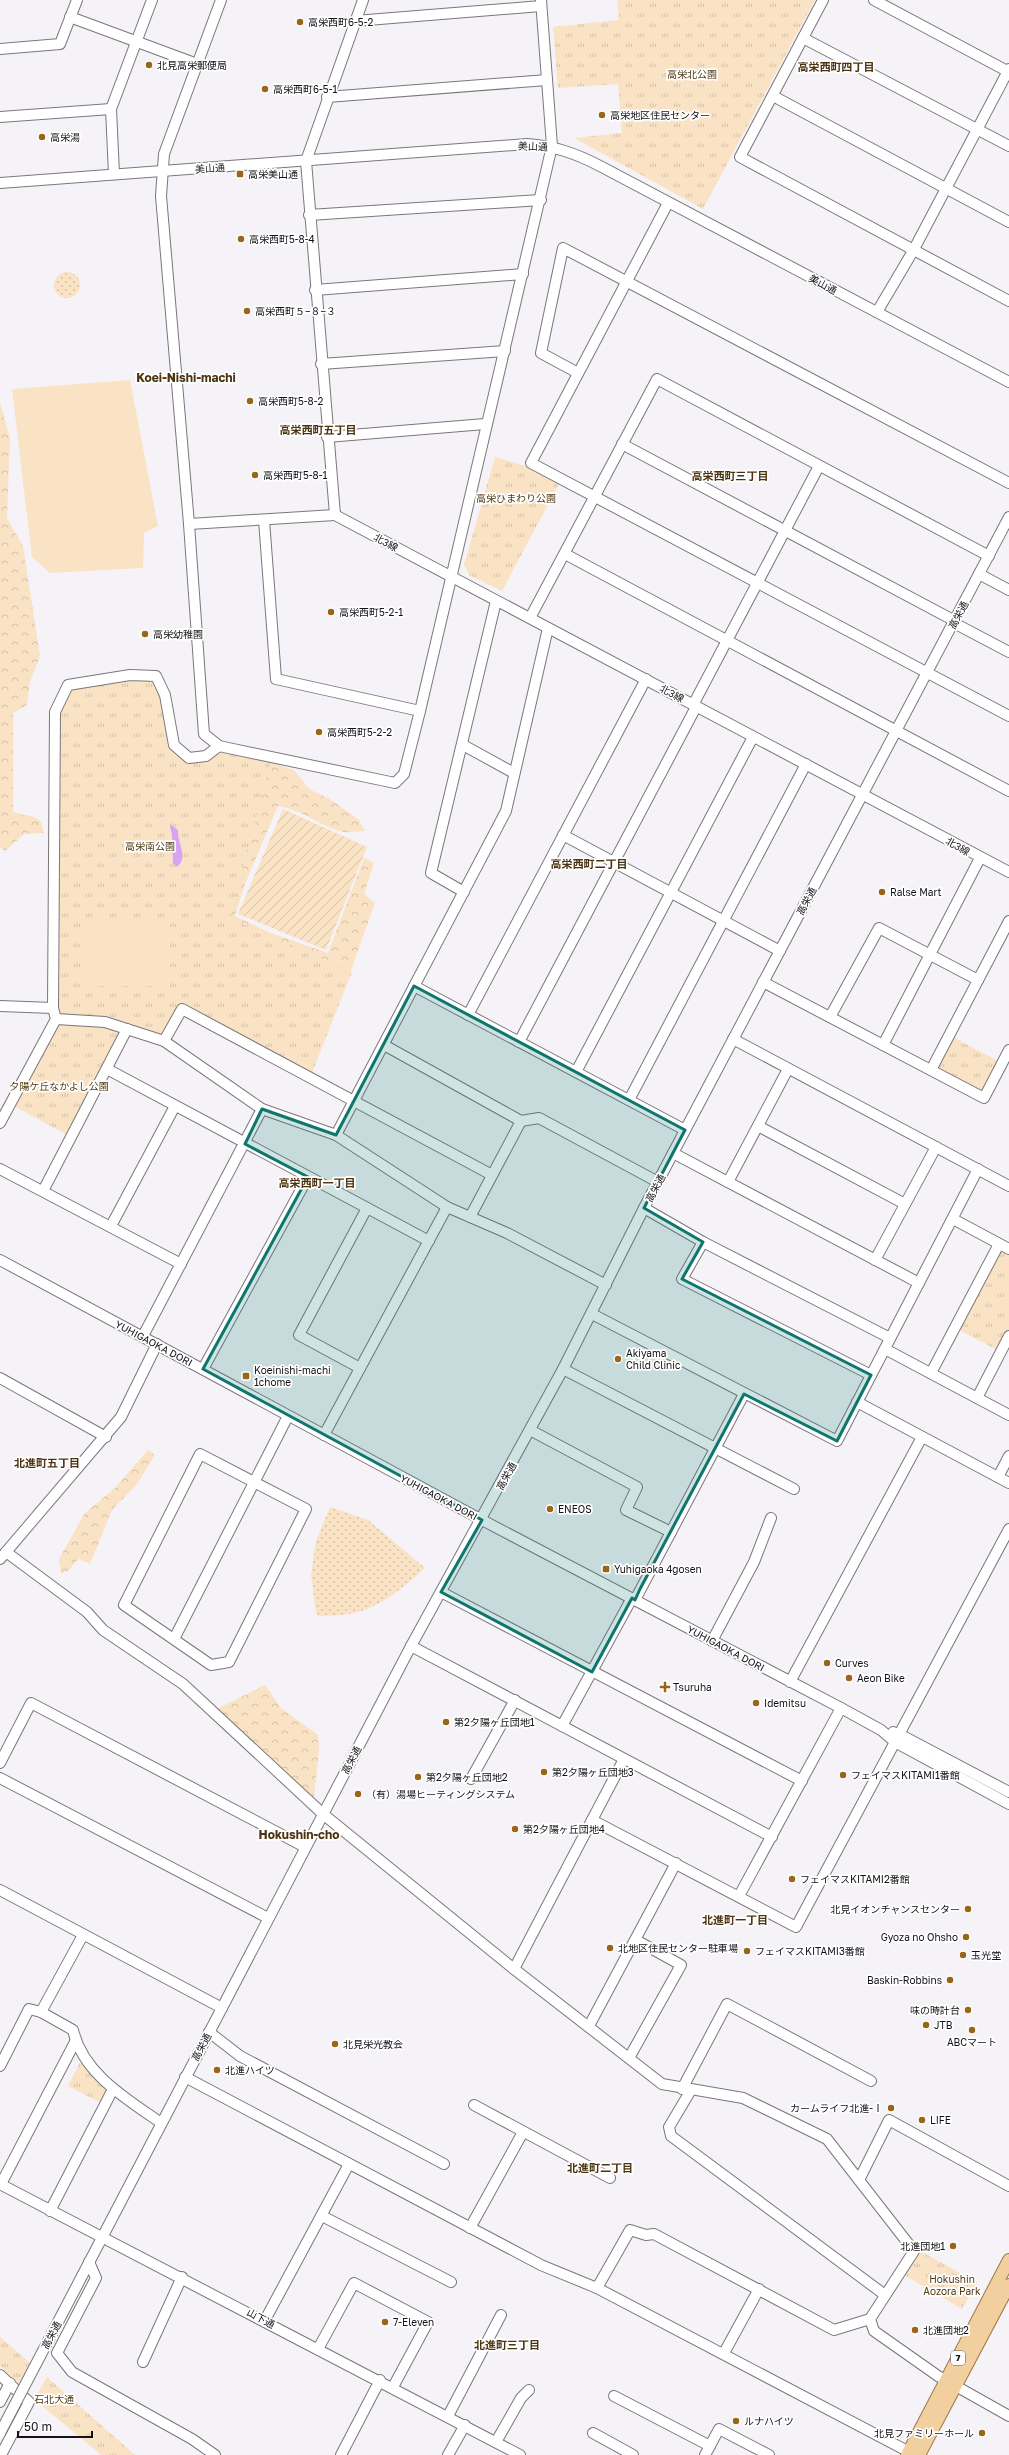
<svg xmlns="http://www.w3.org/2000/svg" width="1009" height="2455" font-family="'Golos Text','Noto Sans JP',sans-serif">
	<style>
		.grass { fill: url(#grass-dots) }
		.forest { fill: url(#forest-crowns) }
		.park { fill: url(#park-tufts) }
		.garden { fill: url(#garden-furrows) }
		.pitch { fill: #fae2c4 }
		.water { fill: #d8a2f6 }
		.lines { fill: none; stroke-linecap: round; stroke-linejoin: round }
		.minor-casing { stroke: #7a777b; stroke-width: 12 }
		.major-casing { stroke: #9e7845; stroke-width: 14 }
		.minor { stroke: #fff; stroke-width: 10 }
		.major { stroke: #f2cf9f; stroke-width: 12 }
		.minor-bridge-casing { stroke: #7a777b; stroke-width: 12; stroke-linecap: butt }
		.minor-bridge { stroke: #fff; stroke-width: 10 }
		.marked { fill: #0f766e; fill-opacity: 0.2; stroke: #0f766e; stroke-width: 3; stroke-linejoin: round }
		.poi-dot { fill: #976617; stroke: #fff; stroke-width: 1.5 }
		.labels { text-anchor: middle; stroke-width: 3.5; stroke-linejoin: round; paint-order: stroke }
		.shield { fill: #fff; stroke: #5a595a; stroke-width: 1 }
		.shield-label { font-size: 9px; font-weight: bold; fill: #131214 }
		.poi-label { font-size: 10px; fill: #131214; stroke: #fff; text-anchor: start }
		.park-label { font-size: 10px; fill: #523913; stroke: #fff }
		.street-label { font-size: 10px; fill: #131214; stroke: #fff }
		.neighbourhood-label { font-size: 11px; font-weight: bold; fill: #4b3310; stroke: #fff }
		.quarter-label { font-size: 12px; font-weight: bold; fill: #4b3310; stroke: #fff }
	</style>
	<defs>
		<pattern id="grass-dots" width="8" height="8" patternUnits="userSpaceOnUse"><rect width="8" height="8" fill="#fae2c4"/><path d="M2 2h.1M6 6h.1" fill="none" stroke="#d5c1a8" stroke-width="1.8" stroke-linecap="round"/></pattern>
		<pattern id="forest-crowns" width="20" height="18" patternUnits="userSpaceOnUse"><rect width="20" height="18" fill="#fae2c4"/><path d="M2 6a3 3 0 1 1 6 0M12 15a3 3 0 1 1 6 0" fill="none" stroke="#d5c1a8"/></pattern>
		<pattern id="park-tufts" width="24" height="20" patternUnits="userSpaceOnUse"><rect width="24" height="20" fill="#fae2c4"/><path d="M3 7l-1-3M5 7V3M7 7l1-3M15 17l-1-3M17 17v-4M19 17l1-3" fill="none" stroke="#d5c1a8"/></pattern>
		<pattern id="garden-furrows" width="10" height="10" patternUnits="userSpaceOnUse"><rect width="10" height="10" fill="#fae2c4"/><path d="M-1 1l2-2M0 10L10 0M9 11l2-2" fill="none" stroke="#d5c1a8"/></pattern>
	</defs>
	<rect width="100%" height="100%" fill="#f6f3f8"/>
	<g class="grass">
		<circle cx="67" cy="285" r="13"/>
		<path d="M330,1507L368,1520L425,1568C404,1587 381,1607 354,1613C343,1616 330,1615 319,1616L316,1613L311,1575L316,1541Z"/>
	</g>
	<g class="forest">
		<path d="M0,402L10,438L7,518L23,546L40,656L30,682L27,705L13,713V812C28,817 44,814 43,833L24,834L5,851L0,847Z"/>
		<path d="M182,757L254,760L275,763L295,771L309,789L330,799L359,820L365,831C358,831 349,833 343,832C319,826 303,810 278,806L245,884L235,916L271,933L328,953L364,858L374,863L364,894L375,903L350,973L187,993Z"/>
		<polygon points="148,1450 155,1455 137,1484 112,1510 90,1564 78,1559 68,1571 61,1573 59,1559 85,1513 115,1488"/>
		<polygon points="265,1685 281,1708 318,1735 319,1750 314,1797 307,1796 215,1710"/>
	</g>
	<g class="park">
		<polygon points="617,0 815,0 703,209 574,138 622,133 618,84 558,88 553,27 619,20"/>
		<polygon points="495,457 526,466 559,484 502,591 469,575 464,565"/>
		<polygon points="156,676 174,745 189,758 219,746 270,763 230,918 352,972 310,1078 182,1009 164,1041 127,1029 71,1137 10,1104 56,1019 55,712 68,685"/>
		<polygon points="949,1035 1002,1063 984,1098 931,1070"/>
		<polygon points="999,1244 1009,1249 1009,1336 1001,1352 955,1328"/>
		<polygon points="80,2062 88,2067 108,2092 103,2104 68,2086"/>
		<polygon points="920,2251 977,2282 962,2309 904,2275"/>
		<polygon points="0,2337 30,2363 19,2383 0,2366"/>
		<polygon points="47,2377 135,2455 101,2455 34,2399"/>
	</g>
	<polygon class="garden" points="283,809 367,847 326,950 238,914"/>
	<g class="pitch">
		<polygon points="767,0 799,0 796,4 773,3"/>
		<polygon points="130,380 158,526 144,533 143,568 50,573 32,557 12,389"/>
		<rect x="81" y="919" width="89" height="67"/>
	</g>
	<path class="water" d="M171,825L178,830C177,843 189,857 177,867L173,863L172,835L170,827Z"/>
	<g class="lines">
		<g class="minor-casing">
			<g id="minor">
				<polyline points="221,0 164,154 161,196 189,524 204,734 219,746 395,783 404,774 420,711 552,146 541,0"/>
				<polyline points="823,0 740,157 1009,301"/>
				<polyline points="874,0 1009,72"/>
				<polyline points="70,17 197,64"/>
				<polyline points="355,21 541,6"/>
				<polyline points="803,38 1009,146"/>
				<polyline points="0,49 60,44 77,0"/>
				<polyline points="773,96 1009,222"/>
				<polyline points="327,97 547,80"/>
				<polyline points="0,117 111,109"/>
				<polyline points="114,174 111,109 152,0"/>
				<path d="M0,183L527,144C554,146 575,153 600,166L1009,382"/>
				<polyline points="668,203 531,463 1009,716"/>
				<polyline points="309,215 541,200"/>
				<polyline points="315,290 523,274"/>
				<polyline points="877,312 913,251 1009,69"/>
				<polyline points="321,364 505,351"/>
				<polyline points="578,373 541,353 563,248 1009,483"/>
				<polyline points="327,437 485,424"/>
				<polyline points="622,444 955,621"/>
				<polyline points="335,515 1009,872"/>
				<polyline points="335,515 306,161 363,0"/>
				<polyline points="264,520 276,679 420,711"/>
				<polyline points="189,524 335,515"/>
				<polyline points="565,554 1009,791"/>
				<polyline points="979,574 1009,590"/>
				<polyline points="530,618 657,379 989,556"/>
				<polyline points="954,623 1009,652"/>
				<polyline points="693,705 819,466"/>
				<polyline points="463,745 514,773"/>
				<polyline points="563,835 780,951"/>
				<polyline points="464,892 431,873 496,601"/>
				<polyline points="763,982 984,1098 1009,1050"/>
				<polyline points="414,986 685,1130"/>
				<polyline points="0,1006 53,1008"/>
				<polyline points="468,1015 646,679"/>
				<polyline points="830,1017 879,928 978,980"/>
				<polyline points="56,1019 105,1022 164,1041 262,1109 336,1135 447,1207 507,1233 606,1285"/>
				<polyline points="733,1039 1009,1186"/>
				<polyline points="164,1041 182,1009 492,1175"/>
				<polyline points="519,1042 696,707"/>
				<polyline points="384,1045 521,1121 539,1118 658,1182"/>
				<polyline points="883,1045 980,858"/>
				<polyline points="107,1069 429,1241"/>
				<polyline points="931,1070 1009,921"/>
				<polyline points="576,1072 753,737"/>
				<polyline points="629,1100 806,764"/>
				<polyline points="0,1123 56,1019 53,1008 55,712 68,685 130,675 156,676 165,695 174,745 189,758 206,756 219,746"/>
				<polyline points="758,1126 905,1204"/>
				<polyline points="336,1135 506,811 548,628"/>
				<polyline points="673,1153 919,1283"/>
				<polyline points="0,1169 181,1264"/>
				<polyline points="728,1182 788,1069"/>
				<polyline points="43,1191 127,1029"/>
				<polyline points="644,1208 703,1242 890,1338"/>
				<polyline points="470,1217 521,1121"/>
				<polyline points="953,1219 1009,1249"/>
				<polyline points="111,1226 175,1106"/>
				<polyline points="703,1242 682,1279 871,1375"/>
				<polyline points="0,1260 482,1520 841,1708 881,1730 895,1742 1009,1804"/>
				<polyline points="875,1260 936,1147"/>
				<polyline points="592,1314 837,1441 978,1169"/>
				<polyline points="143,1336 262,1109"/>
				<polyline points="885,1349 1009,1415"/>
				<polyline points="360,1368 299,1335 367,1208"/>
				<polyline points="203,1369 308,1177"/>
				<polyline points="563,1369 794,1489"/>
				<polyline points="931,1373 999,1244"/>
				<polyline points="0,1378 106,1437"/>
				<polyline points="977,1398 1009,1336"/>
				<polyline points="857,1402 1009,1483"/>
				<polyline points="530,1430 637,1487 626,1510 671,1532"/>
				<polyline points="324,1435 447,1207"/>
				<polygon points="200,1454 306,1509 229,1662 211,1665 124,1605"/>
				<polyline points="998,1477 1009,1456"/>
				<polyline points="6,1552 87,1612 103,1630 183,1684 323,1814 514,1969 662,2084 743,2098 827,2139 914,2251 870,2319 874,2331 938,2376 1009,2416"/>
				<polyline points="0,1559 121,1417 157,1344"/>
				<polyline points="441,1592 802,1781"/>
				<polyline points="635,1600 744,1394"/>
				<polyline points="174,1639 288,1416"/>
				<polyline points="712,1641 754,1562 771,1518"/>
				<polyline points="411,1646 772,1837"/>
				<polyline points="790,1682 922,1437"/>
				<polyline points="562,1726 632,1598"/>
				<polyline points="893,1732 899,1734 1009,1792"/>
				<polyline points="0,1763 31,1703 305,1847"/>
				<polyline points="0,1778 268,1918"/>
				<polyline points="471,1779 515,1700"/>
				<polyline points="592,1820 796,1927 1009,1529"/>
				<polyline points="0,1890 222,2008"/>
				<polyline points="739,1896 841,1708"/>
				<polyline points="514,1969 624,1759"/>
				<polyline points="41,2012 83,1935"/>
				<polyline points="589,2026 676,1863"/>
				<polyline points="209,2032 240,2056 444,2164"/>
				<polyline points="629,2058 681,1965 636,1940"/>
				<path d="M0,2066L29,2009L41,2012L73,2030C83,2074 127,2099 161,2123"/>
				<polyline points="185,2077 541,2265 597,2288 915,2455"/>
				<polyline points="682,2089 727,2004 871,2081"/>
				<polyline points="691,2090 669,2127 671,2136 885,2295"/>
				<polyline points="474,2105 610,2178"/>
				<polyline points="859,2180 889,2120 1009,2186"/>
				<polyline points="0,2184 520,2455"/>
				<polyline points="1,2184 75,2042"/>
				<polyline points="50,2211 113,2089"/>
				<polyline points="322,2216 451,2282"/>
				<polyline points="470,2228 523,2132"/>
				<polyline points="89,2262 96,2278 57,2353 72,2372 192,2439 215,2455"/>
				<polyline points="82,2276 411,1646 563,1369 644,1208 1009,517"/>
				<polyline points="597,2288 630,2230 646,2235 654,2234 834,2330 870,2319"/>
				<polyline points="265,2320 349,2164"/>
				<polyline points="318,2349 354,2283 428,2322 393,2387"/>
				<polyline points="724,2353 759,2289"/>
				<polyline points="143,2362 182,2277"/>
				<polyline points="0,2375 29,2402 1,2455"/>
				<polyline points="614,2396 710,2446"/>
				<polyline points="0,2402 10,2383"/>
				<polyline points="448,2416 501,2315"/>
				<polyline points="593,2433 633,2455"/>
				<polyline points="496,2442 521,2398 529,2390"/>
				<polyline points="341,2455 380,2380"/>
				<polyline points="448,2455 465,2425"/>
				<polyline points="705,2455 719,2429 769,2455"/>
			</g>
		</g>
		<g class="major-casing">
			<g id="major">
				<polyline points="907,2455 1009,2260"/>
				<polyline points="919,2455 1009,2285"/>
			</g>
		</g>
		<use href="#minor" class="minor"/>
		<use href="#major" class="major"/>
		<g class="minor-bridge-casing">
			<polyline id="minor-bridge" points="0,2433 82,2276"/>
		</g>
		<use href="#minor-bridge" class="minor-bridge"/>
	</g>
	<path class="marked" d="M414,986L685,1130L644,1208L703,1242L682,1279L871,1375L837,1441L744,1394L640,1589L635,1600L632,1598L592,1672L441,1592L482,1520L203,1369L308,1177L245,1144L262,1109L336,1135Z"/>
	<g class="poi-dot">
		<circle cx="300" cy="22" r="4"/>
		<circle cx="149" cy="65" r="4"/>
		<circle cx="265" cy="89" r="4"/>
		<circle cx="602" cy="115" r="4"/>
		<circle cx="42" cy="137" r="4"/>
		<rect x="236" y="170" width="8" height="8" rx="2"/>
		<circle cx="241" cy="239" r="4"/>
		<circle cx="247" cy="311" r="4"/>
		<circle cx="250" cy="401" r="4"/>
		<circle cx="255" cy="475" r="4"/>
		<circle cx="331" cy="612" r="4"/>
		<circle cx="145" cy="634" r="4"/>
		<circle cx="319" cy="732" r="4"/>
		<circle cx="882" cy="892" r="4"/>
		<circle cx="618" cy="1359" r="4"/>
		<rect x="242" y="1372" width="8" height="8" rx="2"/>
		<circle cx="550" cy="1509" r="4"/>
		<rect x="602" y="1565" width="8" height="8" rx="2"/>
		<circle cx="827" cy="1663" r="4"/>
		<circle cx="849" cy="1678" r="4"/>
		<path d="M663 1681h4v4h4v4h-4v4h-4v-4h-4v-4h4z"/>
		<circle cx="756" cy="1703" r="4"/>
		<circle cx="446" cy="1722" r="4"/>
		<circle cx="544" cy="1772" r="4"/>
		<circle cx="843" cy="1775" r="4"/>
		<circle cx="418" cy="1777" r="4"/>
		<circle cx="358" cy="1794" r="4"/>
		<circle cx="515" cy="1829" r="4"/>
		<circle cx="792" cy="1879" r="4"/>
		<circle cx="968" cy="1909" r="4"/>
		<circle cx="966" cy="1937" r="4"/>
		<circle cx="610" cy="1948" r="4"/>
		<circle cx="747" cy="1951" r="4"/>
		<circle cx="963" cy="1955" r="4"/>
		<circle cx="950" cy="1980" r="4"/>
		<circle cx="968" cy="2010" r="4"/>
		<circle cx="926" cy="2025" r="4"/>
		<circle cx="972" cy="2030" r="4"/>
		<circle cx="335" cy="2044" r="4"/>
		<circle cx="217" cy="2070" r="4"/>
		<circle cx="891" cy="2108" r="4"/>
		<circle cx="922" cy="2120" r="4"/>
		<circle cx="953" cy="2246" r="4"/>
		<circle cx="385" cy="2322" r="4"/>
		<circle cx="915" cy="2330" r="4"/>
		<circle cx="736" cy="2421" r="4"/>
		<circle cx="982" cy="2433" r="4"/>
	</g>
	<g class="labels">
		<rect class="shield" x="951" y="2351" width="14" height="14" rx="3"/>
		<g class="shield-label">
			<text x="958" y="2361">7</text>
		</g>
		<g class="poi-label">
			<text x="308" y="26">高栄西町6-5-2</text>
			<text x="157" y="69">北見高栄郵便局</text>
			<text x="273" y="93">高栄西町6-5-1</text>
			<text x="610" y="119">高栄地区住民センター</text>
			<text x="50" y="141">高栄湯</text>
			<text x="248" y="178">高栄美山通</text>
			<text x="249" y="243">高栄西町5-8-4</text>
			<text x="255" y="315">高栄西町５−８−３</text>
			<text x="258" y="405">高栄西町5-8-2</text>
			<text x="263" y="479">高栄西町5-8-1</text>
			<text x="339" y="616">高栄西町5-2-1</text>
			<text x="153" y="638">高栄幼稚園</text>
			<text x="327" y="736">高栄西町5-2-2</text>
			<text x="890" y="896">Ralse Mart</text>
			<text x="626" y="1357">Akiyama<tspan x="626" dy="12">Child Clinic</tspan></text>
			<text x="254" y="1374">Koeinishi-machi<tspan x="254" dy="12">1chome</tspan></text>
			<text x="558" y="1513">ENEOS</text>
			<text x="614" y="1573">Yuhigaoka 4gosen</text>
			<text x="835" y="1667">Curves</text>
			<text x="857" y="1682">Aeon Bike</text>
			<text x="673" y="1691">Tsuruha</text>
			<text x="764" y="1707">Idemitsu</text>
			<text x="454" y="1726">第2夕陽ヶ丘団地1</text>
			<text x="552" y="1776">第2夕陽ヶ丘団地3</text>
			<text x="851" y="1779">フェイマスKITAMI1番館</text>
			<text x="426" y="1781">第2夕陽ヶ丘団地2</text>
			<text x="366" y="1798">（有）湯場ヒーティングシステム</text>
			<text x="523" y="1833">第2夕陽ヶ丘団地4</text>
			<text x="800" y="1883">フェイマスKITAMI2番館</text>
			<text x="960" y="1913" text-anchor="end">北見イオンチャンスセンター</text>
			<text x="958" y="1941" text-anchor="end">Gyoza no Ohsho</text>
			<text x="618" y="1952">北地区住民センター駐車場</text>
			<text x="755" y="1955">フェイマスKITAMI3番館</text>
			<text x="971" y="1959">玉光堂</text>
			<text x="942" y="1984" text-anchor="end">Baskin-Robbins</text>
			<text x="960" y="2014" text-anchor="end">味の時計台</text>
			<text x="934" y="2029">JTB</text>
			<text x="972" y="2046" text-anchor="middle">ABCマート</text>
			<text x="343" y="2048">北見栄光教会</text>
			<text x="225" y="2074">北進ハイツ</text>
			<text x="883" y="2112" text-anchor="end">カームライフ北進‐Ⅰ</text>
			<text x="930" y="2124">LIFE</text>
			<text x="945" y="2250" text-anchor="end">北進団地1</text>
			<text x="393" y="2326">7-Eleven</text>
			<text x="923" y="2334">北進団地2</text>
			<text x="744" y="2425">ルナハイツ</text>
			<text x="974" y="2437" text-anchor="end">北見ファミリーホール</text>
		</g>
		<g class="park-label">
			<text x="692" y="78">高栄北公園</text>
			<text x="516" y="502">高栄ひまわり公園</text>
			<text x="150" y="850">高栄南公園</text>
			<text x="59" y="1090">夕陽ケ丘なかよし公園</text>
			<text x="952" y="2283">Hokushin<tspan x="952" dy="12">Aozora Park</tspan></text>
			<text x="54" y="2403">石北大通</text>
		</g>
		<g class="street-label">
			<text transform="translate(533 146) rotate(2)" y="4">美山通</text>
			<text transform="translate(210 168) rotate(-4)" y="4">美山通</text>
			<text transform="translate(823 284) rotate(28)" y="4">美山通</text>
			<text transform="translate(386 542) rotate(28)" y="4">北3線</text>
			<text transform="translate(958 615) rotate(-62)" y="4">高栄通</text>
			<text transform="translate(672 693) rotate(28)" y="4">北3線</text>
			<text transform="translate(958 846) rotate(29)" y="4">北3線</text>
			<text transform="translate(806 901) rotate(-62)" y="4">高栄通</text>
			<text transform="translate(655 1188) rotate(-62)" y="4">高栄通</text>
			<text transform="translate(154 1343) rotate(28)" y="4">YUHIGAOKA DORI</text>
			<text transform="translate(506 1476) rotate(-61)" y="4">高栄通</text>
			<text transform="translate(439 1497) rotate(28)" y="4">YUHIGAOKA DORI</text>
			<text transform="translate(726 1648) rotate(28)" y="4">YUHIGAOKA DORI</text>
			<text transform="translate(351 1760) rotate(-62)" y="4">高栄通</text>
			<text transform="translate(201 2047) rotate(-62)" y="4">高栄通</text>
			<text transform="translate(261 2318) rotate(28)" y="4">山下通</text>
			<text transform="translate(51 2335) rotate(-62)" y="4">高栄通</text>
		</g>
		<g class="neighbourhood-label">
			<text x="836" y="71">高栄西町四丁目</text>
			<text x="318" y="434">高栄西町五丁目</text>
			<text x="730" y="480">高栄西町三丁目</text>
			<text x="589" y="868">高栄西町二丁目</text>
			<text x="317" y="1187">高栄西町一丁目</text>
			<text x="47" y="1467">北進町五丁目</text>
			<text x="735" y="1924">北進町一丁目</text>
			<text x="600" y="2172">北進町二丁目</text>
			<text x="507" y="2349">北進町三丁目</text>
		</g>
		<g class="quarter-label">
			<text x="186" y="382">Koei-Nishi-machi</text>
			<text x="299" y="1839">Hokushin-cho</text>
		</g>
	</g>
	<path d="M18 2431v6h74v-6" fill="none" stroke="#131214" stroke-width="2"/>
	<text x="24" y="2431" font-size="12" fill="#131214" stroke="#ffffff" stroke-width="3" paint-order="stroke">50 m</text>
</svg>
